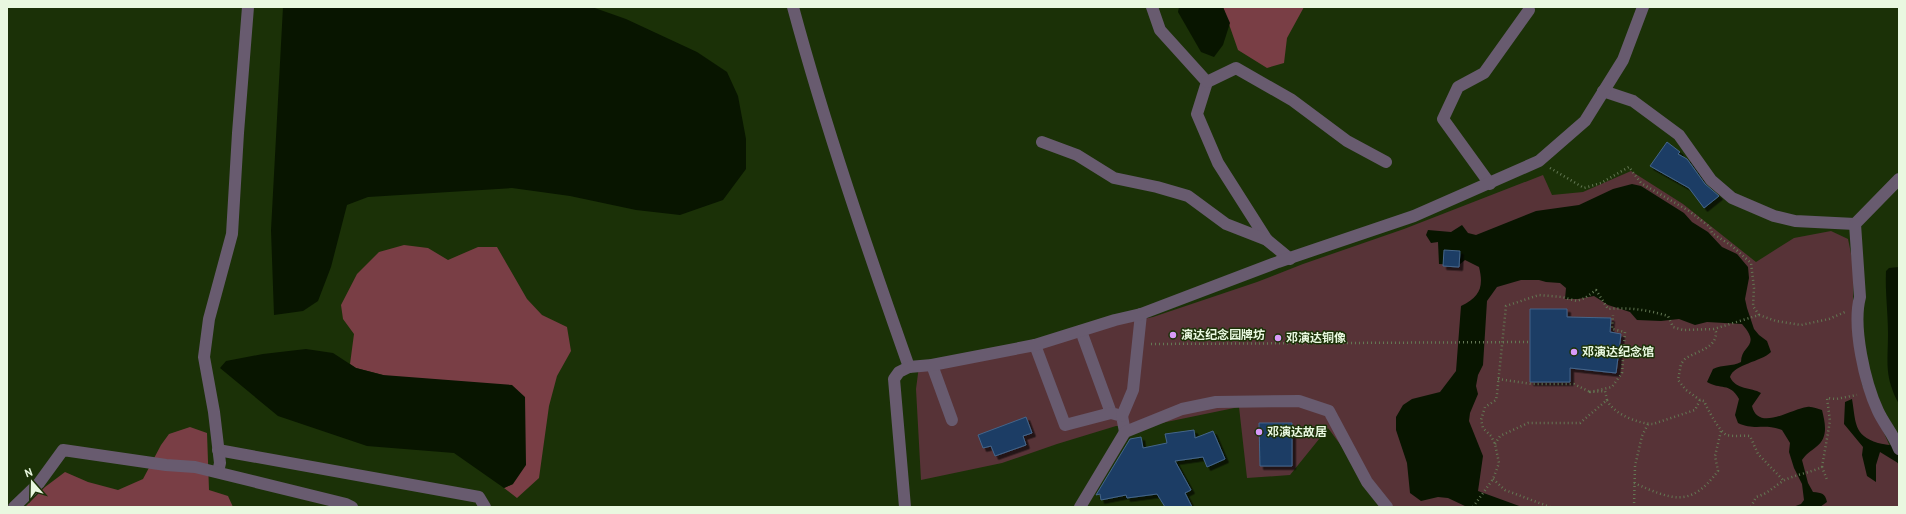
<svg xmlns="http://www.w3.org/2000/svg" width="1906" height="514" font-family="'PT Sans','Noto Sans SC',sans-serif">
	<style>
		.green { fill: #573337 }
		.forest { fill: #793e45 }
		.water { fill: #081500 }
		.building { fill: #1a3d65; stroke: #45658a; filter: url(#shadow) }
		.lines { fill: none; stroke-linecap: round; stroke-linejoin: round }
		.path { stroke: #647854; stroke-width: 2.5; stroke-dasharray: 1 3; stroke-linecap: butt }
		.minor { stroke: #685b6f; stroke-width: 12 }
		.poi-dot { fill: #d89af8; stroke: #1b3107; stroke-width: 1.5 }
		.labels { text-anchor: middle; stroke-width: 3; stroke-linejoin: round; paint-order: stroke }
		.poi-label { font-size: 12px; font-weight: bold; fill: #e9f8e0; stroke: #1b3107; text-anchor: start }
	</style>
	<defs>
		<filter id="shadow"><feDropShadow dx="3.5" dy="3.5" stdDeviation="0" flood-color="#0009"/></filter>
	</defs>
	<rect width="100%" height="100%" fill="#1b3107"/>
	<polygon class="green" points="1631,171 1683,204 1756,262 1794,238 1831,231 1848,239 1854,268 1853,299 1862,385 1899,466 1899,507 1387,507 1328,428 1290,475 1247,478 1239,407 1147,426 1116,426 1057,444 1002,463 921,480 916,389 919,366 1153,317 1257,282 1303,264 1404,229 1543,175 1552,195 1583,192"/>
	<g class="forest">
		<polygon points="1223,7 1304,7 1287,38 1284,63 1267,68 1238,50"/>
		<polygon points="404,245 428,248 448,260 478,247 497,247 527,299 542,315 567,327 571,351 557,376 549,406 539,478 517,498 504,488 513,484 383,375 356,368 350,364 354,334 343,319 341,305 357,274 379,252"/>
		<polygon points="190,427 207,433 209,490 228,496 233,507 25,507 45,487 65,472 88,482 118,490 143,479 161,445 169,434"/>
	</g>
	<g class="water">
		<polygon points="283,7 592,7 626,19 697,52 727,72 738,96 746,139 746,169 723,200 680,215 636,210 570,196 512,188 368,197 347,205 331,267 318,301 303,311 274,315 271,230"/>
		<polygon points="1179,7 1223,7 1230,23 1223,45 1214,57 1201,52 1178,12"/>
		<path d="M1632,184L1641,186L1684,213L1692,222L1708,232L1722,247L1737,254L1748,267L1749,278L1745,299L1747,308L1754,329L1759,335L1767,341L1771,352C1761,362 1734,364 1730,377C1736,390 1751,387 1761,393L1752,406C1758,432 1791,409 1807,407C1812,406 1817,409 1822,410C1825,423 1829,437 1816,447C1811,451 1806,454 1802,460L1808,483L1813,492C1822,493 1825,493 1827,502L1820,507H1793L1801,504L1804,500L1802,484L1794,468L1789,452L1790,443L1782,430C1764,423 1755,431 1738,423L1735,415L1739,399C1730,382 1720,390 1707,382L1713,369C1723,364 1732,367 1741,362C1741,344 1762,347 1742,324L1707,322L1695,325L1679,319L1661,321L1637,320L1630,312L1608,305L1594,296L1578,299H1565L1566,288L1560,283L1546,282L1539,280H1521L1497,287L1487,301L1483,365L1478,375L1476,386L1478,394L1470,413L1469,421L1483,456L1478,491L1522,507H1467L1448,498L1438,497L1421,501L1410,493L1407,463L1396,430V417L1403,405L1412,399L1440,392L1456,371L1461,306C1480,297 1484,287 1479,267L1465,260L1459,265L1439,264L1438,242L1431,243L1426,235L1428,230L1451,232L1462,225L1468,233L1476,235L1536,211L1579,205L1613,189Z"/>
		<path d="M1899,267V404C1884,376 1888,363 1888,333C1888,312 1885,292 1886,271L1889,268Z"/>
		<polygon points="306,349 333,353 356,368 383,375 512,385 525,397 526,465 513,484 504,488 454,453 367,446 278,416 220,368 226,361 263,354"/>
		<path d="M1852,399C1856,422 1853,435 1878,443C1887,445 1891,446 1899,443L1898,463L1880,452L1876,465V482L1867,476L1862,455L1863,447L1844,424L1845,402Z"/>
	</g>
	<g class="building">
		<polygon points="1667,142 1680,152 1678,154 1687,159 1705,184 1719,196 1704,208 1689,188 1650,166"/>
		<polygon points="1444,250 1460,251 1459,267 1443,266"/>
		<polygon points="1530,309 1567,309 1567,317 1611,318 1610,332 1621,334 1616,373 1570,368 1570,382 1530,382"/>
		<polygon points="1026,417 1032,433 1023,436 1026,445 995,456 991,446 983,448 978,435"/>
		<polygon points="1259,423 1292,423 1292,466 1260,466"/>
		<polygon points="1194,430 1195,438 1213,431 1225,459 1207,467 1203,457 1175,461 1191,490 1185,493 1192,507 1165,507 1157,494 1127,498 1126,495 1101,500 1100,494 1096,495 1130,439 1141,437 1143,448 1167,443 1165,434"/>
	</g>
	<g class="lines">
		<g class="path">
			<polyline points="1550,168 1584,188 1601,183 1629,167 1641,183 1689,211 1710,227 1712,233 1732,246 1751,263 1754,288 1753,306 1759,315"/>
			<polyline points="1151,344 1529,342"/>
			<polyline points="1498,379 1532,384 1574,384 1590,392"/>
			<polyline points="1607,400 1605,391 1590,392 1612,387 1622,373 1625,332 1612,329 1613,315"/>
			<path d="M1700,400L1686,390L1678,380L1681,364L1685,359C1698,350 1716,349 1716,332L1714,329"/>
			<path d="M1495,444L1500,436L1528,423H1580L1607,400C1613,414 1639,424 1653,424L1695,410L1700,400L1704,401C1707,408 1720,433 1727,435C1734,437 1742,435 1750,436L1758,454L1784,481"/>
			<polyline points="1822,467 1830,421 1827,398 1836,399 1857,395"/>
			<polyline points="1493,479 1505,490 1550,507"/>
			<path d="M1634,483C1671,499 1690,509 1718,471L1715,456L1721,431"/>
			<path d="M1473,507L1493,479L1499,463L1495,444L1491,436L1483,428L1481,420L1485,407L1496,400L1497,394L1506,306L1539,295L1562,297L1577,301L1585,298L1596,290L1608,309C1629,307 1648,310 1668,316L1673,327L1683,330L1714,329L1759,315L1776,321L1801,325L1829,319L1845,312"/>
			<polyline points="1634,507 1635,466 1642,436 1648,424"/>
			<path d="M1751,507L1756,497C1769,493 1772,488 1783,481C1793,475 1810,473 1822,467L1827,480"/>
		</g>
		<g class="minor">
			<path d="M793,7C826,129 867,248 909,367"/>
			<polyline points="1152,7 1160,30 1207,82 1197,114 1218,163 1267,240"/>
			<polyline points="1207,82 1236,68 1292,100 1347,141 1386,162"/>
			<polyline points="1603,91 1633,101 1679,135 1711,180 1732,198 1774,216 1795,221 1855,224"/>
			<polyline points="1042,142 1077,155 1114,178 1157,187 1188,196 1226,224 1267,240 1290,259"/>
			<path d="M1899,179L1855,224L1860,297C1852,327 1865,383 1878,411C1884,424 1894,435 1899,449"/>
			<polyline points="1490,184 1443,119 1458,87 1484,73 1529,10"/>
			<polyline points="1081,331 1111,413 1122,416 1125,432"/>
			<polyline points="1035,345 1065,425 1111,413"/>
			<polyline points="932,365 952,420"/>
			<polyline points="1122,416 1133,390 1141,314"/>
			<polyline points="218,450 479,497 485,507"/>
			<polyline points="218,472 220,463 214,412 204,357 209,319 232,234 238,133 248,7"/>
			<polyline points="14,507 39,483 63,450 166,465 195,467 346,504 352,507"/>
			<polyline points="905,507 894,379 899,372 909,367 932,365 1035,345 1115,320 1141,314 1278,262 1414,216 1539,161 1585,121 1623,60 1643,7"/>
			<polyline points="1080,507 1125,432 1182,409 1216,402 1299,401 1329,411 1367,482 1387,507"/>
		</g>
	</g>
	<g class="poi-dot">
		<circle cx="1173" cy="335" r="4"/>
		<circle cx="1278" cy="338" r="4"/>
		<circle cx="1574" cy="352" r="4"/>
		<circle cx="1259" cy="432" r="4"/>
	</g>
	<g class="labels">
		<g class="poi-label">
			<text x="1181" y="339">演达纪念园牌坊</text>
			<text x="1286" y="342">邓演达铜像</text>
			<text x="1582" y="356">邓演达纪念馆</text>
			<text x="1267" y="436">邓演达故居</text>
		</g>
	</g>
	<rect width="1906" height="514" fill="none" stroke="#e9f8e0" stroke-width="16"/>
	<g transform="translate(32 482) rotate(340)" stroke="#1b3107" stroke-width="3" paint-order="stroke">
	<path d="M0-3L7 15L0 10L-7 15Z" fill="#e9f8e0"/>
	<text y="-6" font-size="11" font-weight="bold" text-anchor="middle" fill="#e9f8e0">N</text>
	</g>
</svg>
